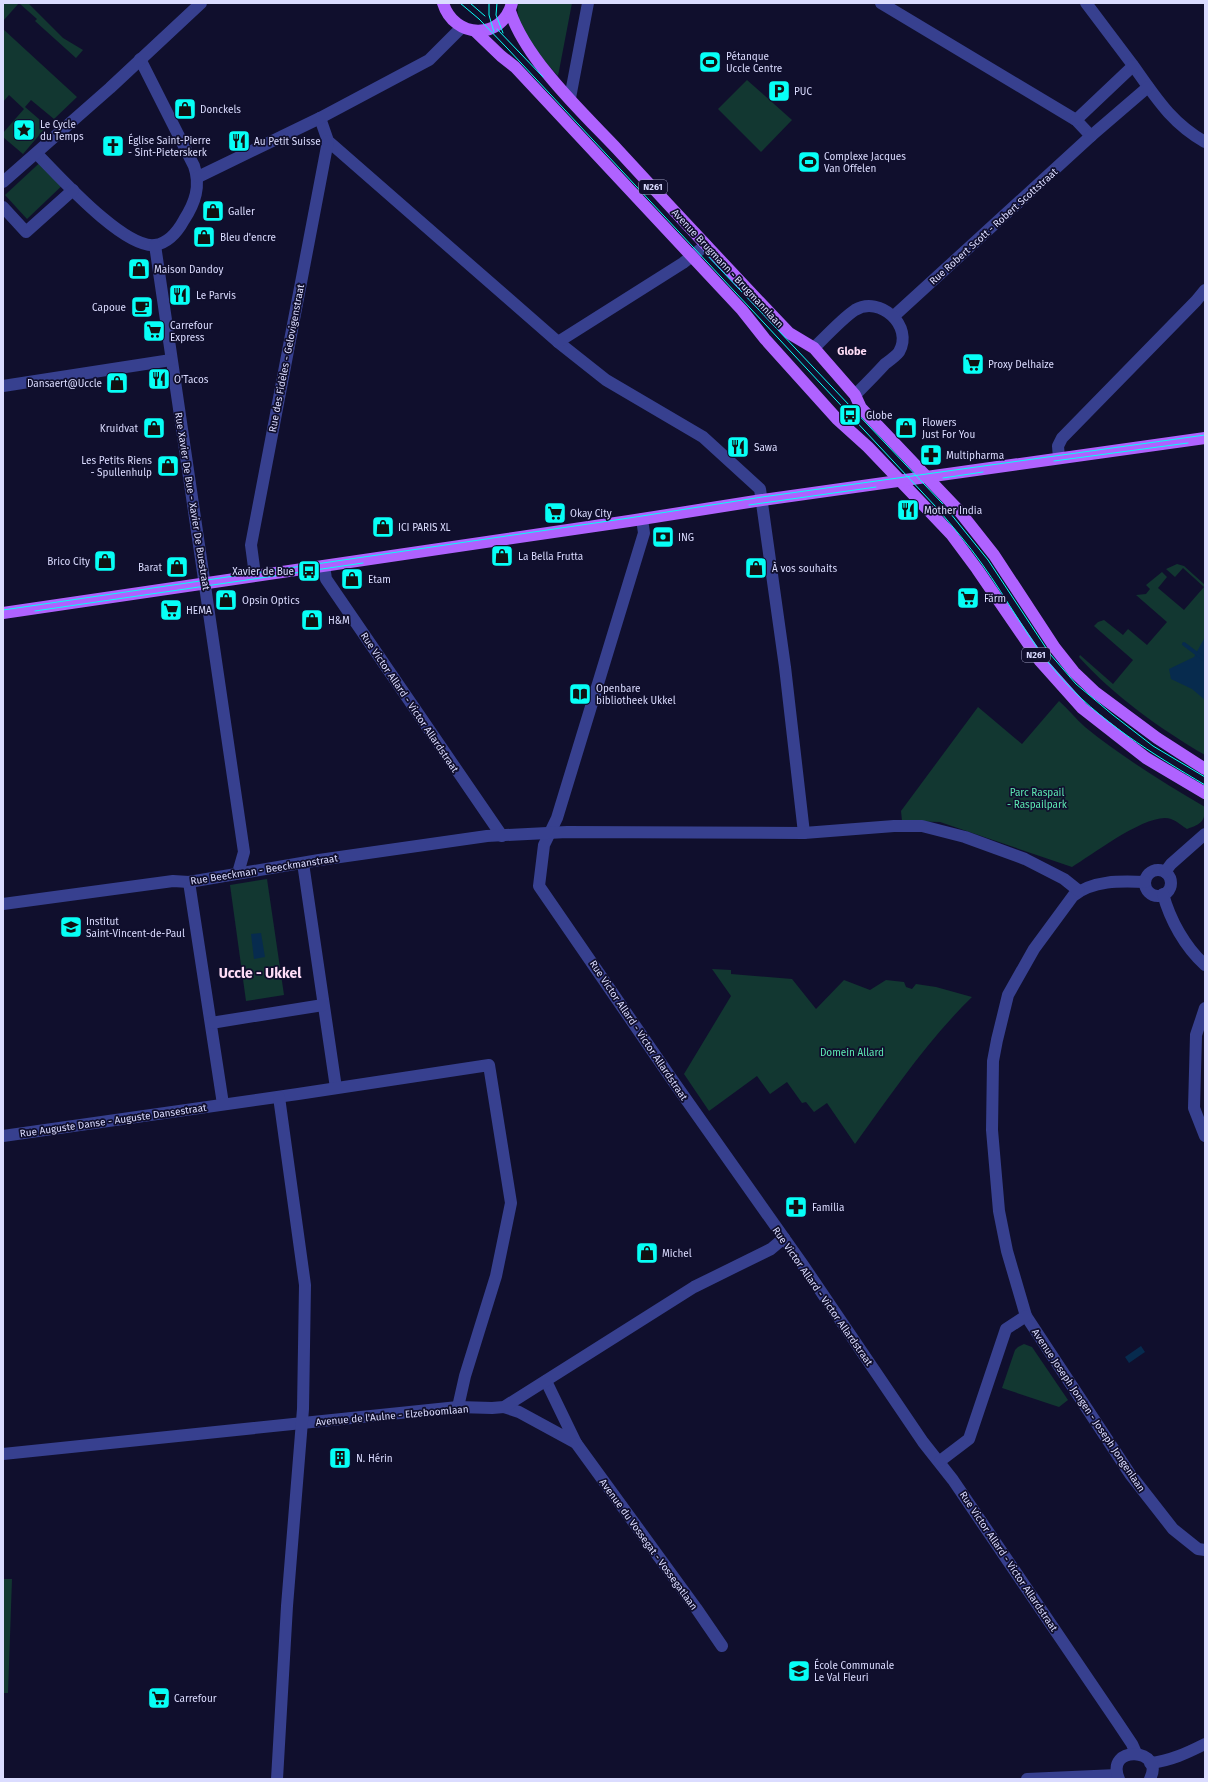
<svg xmlns="http://www.w3.org/2000/svg" width="1208" height="1782" font-family="'Fira Sans',sans-serif">
	<style>
		.green { fill: #123731 }
		.water { fill: #072b4e }
		.lines { fill: none; stroke-linecap: round; stroke-linejoin: round }
		.stream { stroke: #072b4e; stroke-width: 4 }
		.minor { stroke: #37408f; stroke-width: 12 }
		.major { stroke: #af62ff; stroke-width: 12 }
		.tram { stroke: #07fff6; stroke-width: 1 }
		.labels { text-anchor: middle; stroke-width: 3.5; stroke-linejoin: round; paint-order: stroke }
		.shield { fill: #100f2d; stroke: #9e9ec0; stroke-width: 1 }
		.shield-label { font-size: 9px; font-weight: bold; fill: #dbdcff }
		.poi-label { font-size: 10px; fill: #dbdcff; stroke: #100f2d; text-anchor: start }
		.street-label { font-size: 10px; fill: #dbdcff; stroke: #100f2d }
		.park-label { font-size: 10px; fill: #5de9b3; stroke: #100f2d }
		.neighbourhood-label { font-size: 11px; font-weight: bold; fill: #ffddf7; stroke: #100f2d }
		.district-label { font-size: 14px; font-weight: bold; fill: #ffddf7; stroke: #100f2d }
	</style>
	<rect width="100%" height="100%" fill="#100f2d"/>
	<g class="green">
		<polygon points="3,3 28,3 63,38 83,50 76,58 35,21 37,19 19,3 3,21"/>
		<path d="M518,3H572L558,76C541,56 514,31 518,3Z"/>
		<polygon points="3,29 77,97 54,119 31,100 25,107 47,126 23,154 3,137 3,133 24,109 9,95 3,102"/>
		<polygon points="747,80 792,120 761,152 718,109"/>
		<polygon points="47,156 69,179 27,219 5,195"/>
		<path d="M1177,564L1184,566L1205,585V755C1159,728 1114,696 1079,657L1080,655L1113,684L1133,660L1094,626L1098,622L1104,620L1123,635L1128,629L1147,645L1167,622L1136,595L1146,594L1150,589L1146,585L1162,572L1167,577L1158,588L1184,610L1204,587L1183,568L1175,577L1166,569Z"/>
		<path d="M1059,701C1068,709 1076,719 1085,727C1122,757 1164,783 1205,807C1205,822 1201,824 1187,829C1182,826 1177,821 1171,819C1149,811 1092,855 1072,867L940,822L902,821L901,811L978,707L1022,744Z"/>
		<polygon points="267,879 284,995 246,1001 230,885"/>
		<path d="M712,969L731,970V974L792,979L816,1009L844,980L870,990L886,980L904,982L906,987L912,989L916,984L936,987L972,997C927,1041 892,1093 855,1144L827,1103L814,1112L806,1102L802,1103L787,1082L770,1094L757,1076L709,1111L684,1074L731,996Z"/>
		<polygon points="1024,1344 1032,1347 1068,1400 1059,1407 1002,1388 1015,1350 1018,1347"/>
		<polygon points="3,1579 12,1579 8,1693 3,1693"/>
	</g>
	<g class="water">
		<polygon points="1205,637 1205,700 1192,689 1171,679 1169,669 1194,657"/>
		<polygon points="261,933 265,957 254,959 251,934"/>
		<polygon points="1141,1346 1145,1352 1129,1363 1125,1357"/>
	</g>
	<g class="lines">
		<polyline class="stream" points="1184,644 1205,660"/>
		<g class="minor">
			<polyline points="881,3 1076,120 1091,136"/>
			<path d="M1086,3C1101,23 1117,44 1132,64C1155,96 1170,122 1205,142"/>
			<polyline points="570,98 588,3"/>
			<polyline points="320,118 328,141 558,342 606,380 703,437 760,489 785,667 804,833"/>
			<polyline points="1076,120 1133,66"/>
			<path d="M37,154C59,176 124,249 155,245C168,243 178,231 184,220C195,203 201,186 194,166L140,59"/>
			<polyline points="198,177 320,118 429,60 462,27"/>
			<polyline points="3,182 110,88 201,3"/>
			<polyline points="3,207 26,232 73,190"/>
			<polyline points="155,245 244,852 238,873"/>
			<polyline points="894,316 1091,136 1148,87"/>
			<polyline points="558,342 683,263 706,245"/>
			<path d="M814,348C824,338 844,317 855,310C880,295 914,326 899,352C896,356 889,361 885,364C875,375 865,385 855,395"/>
			<polyline points="3,386 171,360"/>
			<polyline points="1059,458 1058,446 1062,438 1196,301 1205,290"/>
			<polyline points="642,519 644,533 557,818 544,845 539,886 671,1078 803,1265 923,1442 953,1480 1118,1723 1132,1744 1136,1753"/>
			<polyline points="324,566 326,579 502,836"/>
			<polyline points="255,575 251,545 328,141"/>
			<polyline points="303,863 336,1088"/>
			<circle cx="1158" cy="883" r="13"/>
			<polyline points="1165,872 1171,864 1205,834"/>
			<polyline points="189,882 223,1104"/>
			<path d="M1145,882C1120,881 1093,880 1073,896L1034,949L1008,995L997,1040L993,1061L992,1130L999,1211L1007,1251L1026,1316L1130,1474L1173,1529L1198,1549L1205,1550"/>
			<path d="M1163,894C1170,920 1185,947 1205,965"/>
			<polyline points="3,904 173,881 189,882 319,860 487,836 567,832 804,833 894,826 922,826 965,837 1025,859 1064,879 1079,891"/>
			<polyline points="1205,1008 1196,1035 1194,1108 1205,1136"/>
			<polyline points="211,1023 323,1005"/>
			<polyline points="3,1136 298,1094 489,1065 511,1203 496,1276 465,1376 458,1407"/>
			<polyline points="504,1407 519,1412 576,1443 546,1381"/>
			<polyline points="576,1443 696,1608 722,1646"/>
			<polyline points="3,1454 458,1407 492,1408 504,1407 694,1287 771,1249 784,1238"/>
			<polyline points="940,1461 969,1439 1006,1329 1026,1316"/>
			<path d="M1150,1763C1170,1761 1187,1753 1205,1744"/>
			<polyline points="277,1779 287,1606 303,1409 305,1285 279,1097"/>
			<polyline points="1027,1779 1117,1775"/>
			<path d="M1119,1779C1104,1744 1166,1748 1150,1779"/>
		</g>
		<g class="major">
			<path d="M443,3C454,39 502,41 512,3"/>
			<path d="M510,11C526,60 582,112 617,149C674,211 731,272 789,333L814,348L855,395L861,408L960,512L994,555L1055,648L1074,672L1095,692L1157,738L1205,769"/>
			<polyline points="475,31 501,56 515,67 742,310 765,339 837,419 868,447 951,534 977,569 1040,661 1082,708 1146,758 1205,793"/>
			<polyline points="3,613 629,521 762,500 1205,438"/>
		</g>
		<g class="tram">
			<path d="M460,3L479,19L507,48L936,507C952,526 968,544 982,564C1008,600 1029,641 1058,674C1098,721 1153,754 1205,785"/>
			<polyline points="470,3 485,16"/>
			<polyline points="489,3 489,15 494,32"/>
			<polyline points="497,3 496,15 503,33"/>
			<polyline points="497,29 543,77"/>
			<polyline points="704,252 942,503 988,560 1050,654 1076,684 1113,715 1153,746 1205,777"/>
			<polyline points="1054,461 1188,443"/>
			<polyline points="943,478 983,472"/>
			<polyline points="749,505 876,487"/>
			<polyline points="3,610 629,518 762,497 1205,435"/>
			<polyline points="35,611 363,563"/>
		</g>
	</g>
	<defs>
		<g id="stadium-square" transform="scale(1.15)"><rect x="-9" y="-9" width="18" height="18" rx="4" fill="#07fff6" stroke="#100f2d"/><path d="M0-5a6.5 5 0 1 0 0 10a6.5 5 0 1 0 0-10ZM-3.5-1.8h7v3.6h-7Z" fill="#111"/></g>
		<g id="parking-square" transform="scale(1.15)"><rect x="-9" y="-9" width="18" height="18" rx="4" fill="#07fff6" stroke="#100f2d"/><path d="M-3.5-5.5H1a3.5 3.5 0 0 1 0 7H-1V5.5H-3.5ZM-1-3.4V-.6H.8a1.4 1.4 0 0 0 0-2.8Z" fill="#111"/></g>
		<g id="shop-square" transform="scale(1.15)"><rect x="-9" y="-9" width="18" height="18" rx="4" fill="#07fff6" stroke="#100f2d"/><path d="M-5-2.5h2.3a2.7 3.5 0 0 1 5.4 0H5L5.5 6h-11ZM-1.5-2.5h3a1.5 2.3 0 0 0-3 0Z" fill="#111"/></g>
		<g id="sight-square" transform="scale(1.15)"><rect x="-9" y="-9" width="18" height="18" rx="4" fill="#07fff6" stroke="#100f2d"/><path d="M0-6L1.8-2.2L6-1.7L2.9 1.2L3.7 5.4L0 3.3L-3.7 5.4L-2.9 1.2L-6-1.7L-1.8-2.2Z" fill="#111"/></g>
		<g id="restaurant-square" transform="scale(1.15)"><rect x="-9" y="-9" width="18" height="18" rx="4" fill="#07fff6" stroke="#100f2d"/><path d="M-5-6h1v4h1v-4h1v4h1v-4h1v5L-1.5 .5V6h-2V.5L-5-1ZM5-6V6H3V1.5H1.5Q1.5-4 5-6Z" fill="#111"/></g>
		<g id="church-square" transform="scale(1.15)"><rect x="-9" y="-9" width="18" height="18" rx="4" fill="#07fff6" stroke="#100f2d"/><path d="M-1.2-6h2.4v3.5h3.3v2.4h-3.3V6h-2.4V-.1h-3.3v-2.4h3.3Z" fill="#111"/></g>
		<g id="cafe-square" transform="scale(1.15)"><rect x="-9" y="-9" width="18" height="18" rx="4" fill="#07fff6" stroke="#100f2d"/><path d="M-5.5-4.5H6V0H3Q3 3.5 0 3.5H-2.5Q-5.5 3.5-5.5 0ZM3-3.2v2h1.7v-2ZM-6 4.5H4V6H-6Z" fill="#111"/></g>
		<g id="supermarket-square" transform="scale(1.15)"><rect x="-9" y="-9" width="18" height="18" rx="4" fill="#07fff6" stroke="#100f2d"/><path d="M-6-5.5h2.5l.6 2H6L4.5 2H-2.5L-4.4-4H-6ZM-1.5 3.2a1.3 1.3 0 1 0 .1 0ZM3 3.2a1.3 1.3 0 1 0 .1 0Z" fill="#111"/></g>
		<g id="bus-square" transform="scale(1.15)"><rect x="-9" y="-9" width="18" height="18" rx="4" fill="#07fff6" stroke="#100f2d"/><path d="M-5-6H5V4H4V6H2V4H-2V6H-4V4H-5ZM-3.5-4V0h7V-4ZM-3.5 1.2v1.5H-2V1.2ZM2 1.2v1.5H3.5V1.2Z" fill="#111"/></g>
		<g id="pharmacy-square" transform="scale(1.15)"><rect x="-9" y="-9" width="18" height="18" rx="4" fill="#07fff6" stroke="#100f2d"/><path d="M-2-6h4v4h4v4h-4v4h-4v-4h-4v-4h4Z" fill="#111"/></g>
		<g id="bank-square" transform="scale(1.15)"><rect x="-9" y="-9" width="18" height="18" rx="4" fill="#07fff6" stroke="#100f2d"/><path d="M-6-4H6V4H-6ZM0-2.3a2.3 2.3 0 1 0 0 4.6a2.3 2.3 0 1 0 0-4.6Z" fill="#111"/></g>
		<g id="library-square" transform="scale(1.15)"><rect x="-9" y="-9" width="18" height="18" rx="4" fill="#07fff6" stroke="#100f2d"/><path d="M-6-4Q-3-5.5-.7-3.5V5Q-3 3-6 4ZM6-4Q3-5.5 .7-3.5V5Q3 3 6 4Z" fill="#111"/></g>
		<g id="school-square" transform="scale(1.15)"><rect x="-9" y="-9" width="18" height="18" rx="4" fill="#07fff6" stroke="#100f2d"/><path d="M0-5L7-2L0 1L-7-2ZM-4 1L0 2.5L4 1V4Q0 6-4 4Z" fill="#111"/></g>
		<g id="building-square" transform="scale(1.15)"><rect x="-9" y="-9" width="18" height="18" rx="4" fill="#07fff6" stroke="#100f2d"/><path d="M-4-6H4V6H1V3H-1V6H-4ZM-2.5-4.3h1.7v1.8h-1.7ZM.8-4.3h1.7v1.8H.8ZM-2.5-1h1.7V.8h-1.7ZM.8-1h1.7V.8H.8Z" fill="#111"/></g>
	</defs>
	<g fill-rule="evenodd">
		<use href="#stadium-square" x="710" y="62"/>
		<use href="#parking-square" x="779" y="91"/>
		<use href="#shop-square" x="185" y="109"/>
		<use href="#sight-square" x="24" y="130"/>
		<use href="#restaurant-square" x="239" y="141"/>
		<use href="#church-square" x="113" y="146"/>
		<use href="#stadium-square" x="809" y="162"/>
		<use href="#shop-square" x="213" y="211"/>
		<use href="#shop-square" x="204" y="237"/>
		<use href="#shop-square" x="139" y="269"/>
		<use href="#restaurant-square" x="180" y="295"/>
		<use href="#cafe-square" x="142" y="307"/>
		<use href="#supermarket-square" x="154" y="331"/>
		<use href="#supermarket-square" x="973" y="364"/>
		<use href="#restaurant-square" x="159" y="379"/>
		<use href="#shop-square" x="117" y="383"/>
		<use href="#bus-square" x="850" y="415"/>
		<use href="#shop-square" x="154" y="428"/>
		<use href="#shop-square" x="906" y="428"/>
		<use href="#restaurant-square" x="738" y="447"/>
		<use href="#pharmacy-square" x="931" y="455"/>
		<use href="#shop-square" x="168" y="466"/>
		<use href="#restaurant-square" x="908" y="510"/>
		<use href="#supermarket-square" x="555" y="513"/>
		<use href="#shop-square" x="383" y="527"/>
		<use href="#bank-square" x="663" y="537"/>
		<use href="#shop-square" x="502" y="556"/>
		<use href="#shop-square" x="105" y="561"/>
		<use href="#shop-square" x="177" y="567"/>
		<use href="#shop-square" x="756" y="568"/>
		<use href="#bus-square" x="309" y="571"/>
		<use href="#shop-square" x="352" y="579"/>
		<use href="#supermarket-square" x="968" y="598"/>
		<use href="#shop-square" x="226" y="600"/>
		<use href="#supermarket-square" x="171" y="610"/>
		<use href="#shop-square" x="312" y="620"/>
		<use href="#library-square" x="580" y="694"/>
		<use href="#school-square" x="71" y="927"/>
		<use href="#pharmacy-square" x="796" y="1207"/>
		<use href="#shop-square" x="647" y="1253"/>
		<use href="#building-square" x="340" y="1458"/>
		<use href="#school-square" x="799" y="1671"/>
		<use href="#supermarket-square" x="159" y="1698"/>
	</g>
	<g class="labels">
		<g class="shield">
			<rect x="639" y="180" width="28" height="14" rx="3"/>
			<rect x="1022" y="648" width="28" height="14" rx="3"/>
		</g>
		<g class="shield-label">
			<text x="653" y="190">N261</text>
			<text x="1036" y="658">N261</text>
		</g>
		<g class="poi-label">
			<text x="726" y="60">Pétanque<tspan x="726" dy="12">Uccle Centre</tspan></text>
			<text x="794" y="95">PUC</text>
			<text x="200" y="113">Donckels</text>
			<text x="40" y="128">Le Cycle<tspan x="40" dy="12">du Temps</tspan></text>
			<text x="128" y="144">Église Saint-Pierre<tspan x="128" dy="12">- Sint-Pieterskerk</tspan></text>
			<text x="254" y="145">Au Petit Suisse</text>
			<text x="824" y="160">Complexe Jacques<tspan x="824" dy="12">Van Offelen</tspan></text>
			<text x="228" y="215">Galler</text>
			<text x="220" y="241">Bleu d'encre</text>
			<text x="154" y="273">Maison Dandoy</text>
			<text x="196" y="299">Le Parvis</text>
			<text x="126" y="311" text-anchor="end">Capoue</text>
			<text x="170" y="329">Carrefour<tspan x="170" dy="12">Express</tspan></text>
			<text x="988" y="368">Proxy Delhaize</text>
			<text x="174" y="383">O'Tacos</text>
			<text x="102" y="387" text-anchor="end">Dansaert@Uccle</text>
			<text x="866" y="419">Globe</text>
			<text x="922" y="426">Flowers<tspan x="922" dy="12">Just For You</tspan></text>
			<text x="138" y="432" text-anchor="end">Kruidvat</text>
			<text x="754" y="451">Sawa</text>
			<text x="946" y="459">Multipharma</text>
			<text x="152" y="464" text-anchor="end">Les Petits Riens<tspan x="152" dy="12">- Spullenhulp</tspan></text>
			<text x="924" y="514">Mother India</text>
			<text x="570" y="517">Okay City</text>
			<text x="398" y="531">ICI PARIS XL</text>
			<text x="678" y="541">ING</text>
			<text x="518" y="560">La Bella Frutta</text>
			<text x="90" y="565" text-anchor="end">Brico City</text>
			<text x="162" y="571" text-anchor="end">Barat</text>
			<text x="772" y="572">À vos souhaits</text>
			<text x="294" y="575" text-anchor="end">Xavier de Bue</text>
			<text x="368" y="583">Etam</text>
			<text x="984" y="602">Färm</text>
			<text x="242" y="604">Opsin Optics</text>
			<text x="186" y="614">HEMA</text>
			<text x="328" y="624">H&amp;M</text>
			<text x="596" y="692">Openbare<tspan x="596" dy="12">bibliotheek Ukkel</tspan></text>
			<text x="86" y="925">Institut<tspan x="86" dy="12">Saint-Vincent-de-Paul</tspan></text>
			<text x="812" y="1211">Familia</text>
			<text x="662" y="1257">Michel</text>
			<text x="356" y="1462">N. Hérin</text>
			<text x="814" y="1669">École Communale<tspan x="814" dy="12">Le Val Fleuri</tspan></text>
			<text x="174" y="1702">Carrefour</text>
		</g>
		<g class="street-label">
			<text transform="translate(993 226) rotate(-42)" y="4">Rue Robert Scott - Robert Scottstraat</text>
			<text transform="translate(728 268) rotate(47)" y="4">Avenue Brugmann - Brugmannlaan</text>
			<text transform="translate(286 358) rotate(-79)" y="4">Rue des Fidèles - Gelovigenstraat</text>
			<text transform="translate(193 501) rotate(81)" y="4">Rue Xavier De Bue - Xavier De Buestraat</text>
			<text transform="translate(410 702) rotate(56)" y="4">Rue Victor Allard - Victor Allardstraat</text>
			<text transform="translate(264 869) rotate(-9)" y="4">Rue Beeckman - Beeckmanstraat</text>
			<text transform="translate(639 1030) rotate(56)" y="4">Rue Victor Allard - Victor Allardstraat</text>
			<text transform="translate(113 1120) rotate(-8)" y="4">Rue Auguste Danse - Auguste Dansestraat</text>
			<text transform="translate(823 1296) rotate(55)" y="4">Rue Victor Allard - Victor Allardstraat</text>
			<text transform="translate(1089 1410) rotate(56)" y="4">Avenue Joseph Jongen - Joseph Jongenlaan</text>
			<text transform="translate(392 1415) rotate(-5)" y="4">Avenue de l'Aulne - Elzeboomlaan</text>
			<text transform="translate(649 1544) rotate(54)" y="4">Avenue du Vossegat - Vossegatlaan</text>
			<text transform="translate(1009 1561) rotate(56)" y="4">Rue Victor Allard - Victor Allardstraat</text>
		</g>
		<g class="park-label">
			<text x="1037" y="796">Parc Raspail<tspan x="1037" dy="12">- Raspailpark</tspan></text>
			<text x="852" y="1056">Domein Allard</text>
		</g>
		<g class="neighbourhood-label">
			<text x="852" y="355">Globe</text>
		</g>
		<g class="district-label">
			<text x="260" y="978">Uccle - Ukkel</text>
		</g>
	</g>
	<rect width="1208" height="1782" fill="none" stroke="#dbdcff" stroke-width="8"/>
</svg>
